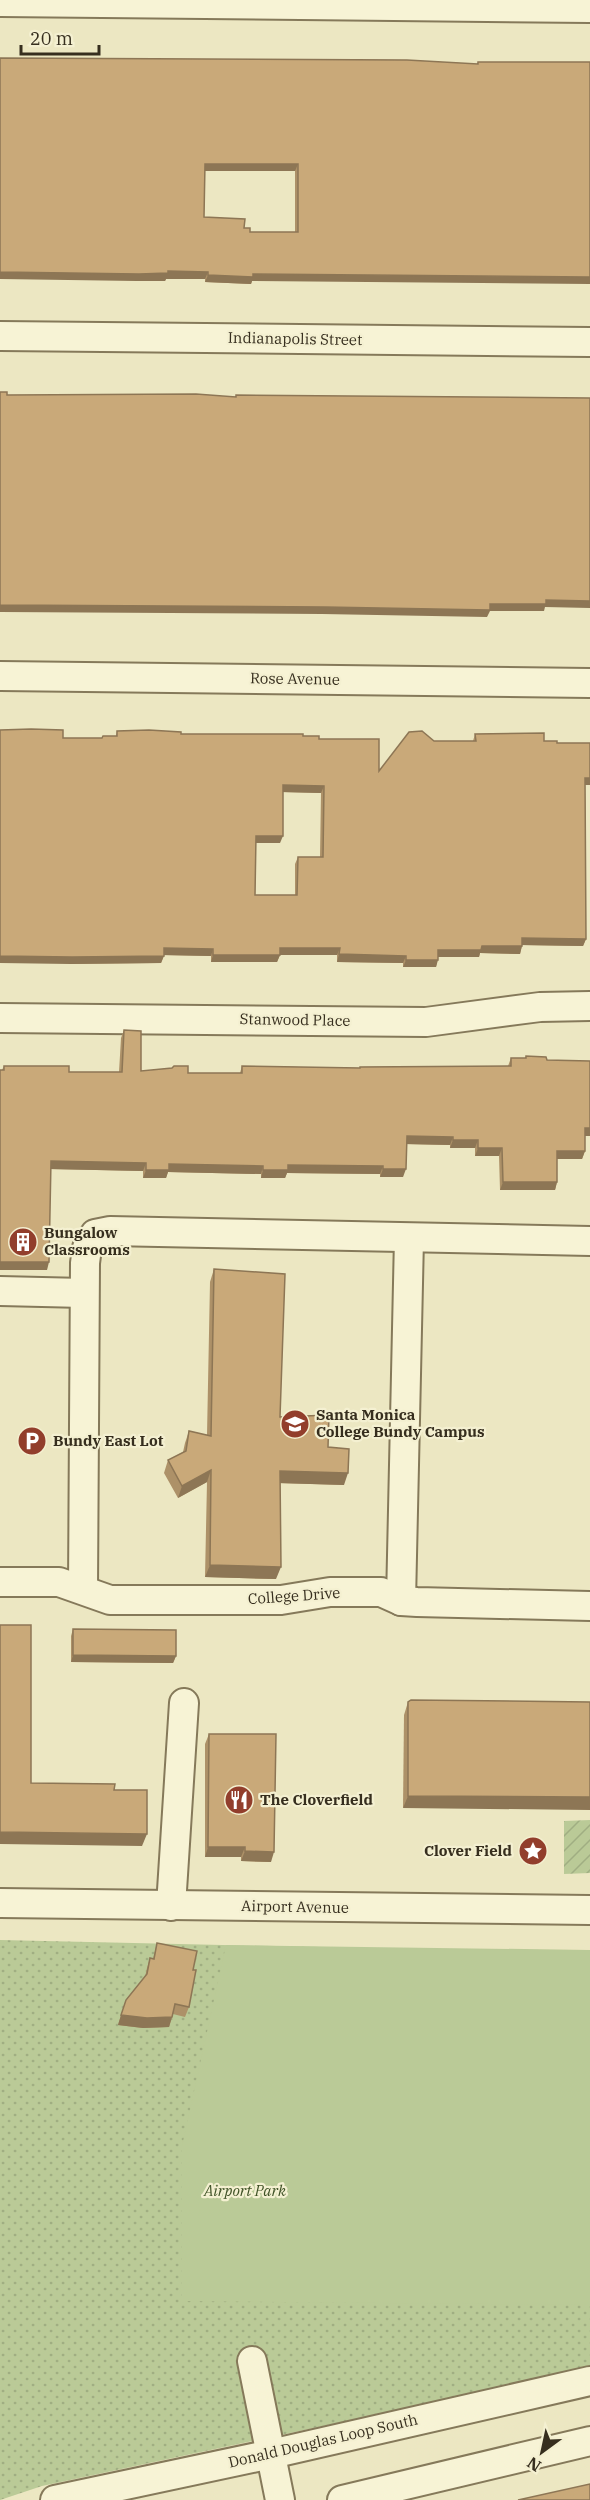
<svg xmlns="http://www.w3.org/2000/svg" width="590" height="2500" font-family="'IBM Plex Serif',serif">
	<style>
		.grass { fill: url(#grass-dots) }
		.garden { fill: url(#garden-furrows) }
		.pitch { fill: #baca97 }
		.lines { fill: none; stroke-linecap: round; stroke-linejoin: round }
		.minor-casing { stroke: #85795a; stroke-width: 32 }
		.minor { stroke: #f7f3d5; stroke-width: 28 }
		.wall { fill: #ad9168; fill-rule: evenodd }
		.shaded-wall { fill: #8d7655 }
		.building { fill: #c9a979; stroke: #8d7655; stroke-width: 1.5; fill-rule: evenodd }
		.labels { text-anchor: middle; stroke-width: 4.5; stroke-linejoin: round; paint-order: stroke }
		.street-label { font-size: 15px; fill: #362e1e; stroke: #f4f0d1 }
		.poi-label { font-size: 15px; font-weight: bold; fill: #362e1e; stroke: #f4f0d1; text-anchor: start }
		.park-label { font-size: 15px; font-style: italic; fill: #3e5125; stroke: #f4f0d1 }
	</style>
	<defs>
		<pattern id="grass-dots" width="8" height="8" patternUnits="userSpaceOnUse" patternTransform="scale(1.5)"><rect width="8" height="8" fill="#baca97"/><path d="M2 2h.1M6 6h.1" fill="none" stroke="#a0ae82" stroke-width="1.8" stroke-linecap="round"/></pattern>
		<pattern id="garden-furrows" width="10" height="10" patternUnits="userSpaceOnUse" patternTransform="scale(1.5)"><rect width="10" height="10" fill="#baca97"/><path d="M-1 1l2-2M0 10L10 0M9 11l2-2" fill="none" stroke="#a0ae82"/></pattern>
	</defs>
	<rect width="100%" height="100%" fill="#ece7c2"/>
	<polygon class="grass" points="0,1940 590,1953 590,2369 42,2486 0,2500"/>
	<polygon class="garden" points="590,1820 590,1873 564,1874 564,1821"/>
	<polygon class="pitch" points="226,1945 590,1950 590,2305 182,2301 182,2146"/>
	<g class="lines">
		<g class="minor-casing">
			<g id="minor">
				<polyline points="0,2 590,8"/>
				<polyline points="0,336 590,342"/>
				<polyline points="0,676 590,683"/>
				<polyline points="0,1018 426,1022 540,1007 590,1006"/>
				<polyline points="0,1291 84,1293"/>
				<polyline points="0,1582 59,1582 110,1600 281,1600 330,1592 381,1592 401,1601 417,1602 590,1606"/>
				<polyline points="83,1589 85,1263 87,1248 95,1234 110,1231 590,1241"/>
				<polyline points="401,1601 409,1238"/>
				<polyline points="0,1903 590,1910"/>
				<polyline points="171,1906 184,1703"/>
				<polyline points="252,2361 280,2500"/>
				<polyline points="55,2500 271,2454 590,2381"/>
				<polyline points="342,2500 590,2441"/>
			</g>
		</g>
		<use href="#minor" class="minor"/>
	</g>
	<g class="wall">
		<path d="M0,58L477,64L478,62H590L312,281H252L251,284L205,282V279H166L165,281H136ZM205,171H295V232H250L244,228L204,217Z"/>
		<path d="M117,731L181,734L303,736L319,739L379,771L434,741H473L475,734L544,741L557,743L585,785L586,939L583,946L522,945L520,954L480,953L479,957H438L436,967H403V963L337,962V955H280L277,962H211V956L164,955L161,963L70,964L63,738H102L116,736ZM283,792L321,793L320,857H298L295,864V895H255L256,843H280Z"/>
		<polygon points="124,1030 141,1071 188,1073 240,1073 242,1066 360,1068 360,1067 508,1066 511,1058 525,1058 526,1056 547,1060 590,1136 585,1136 585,1151 582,1159 557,1159 557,1182 555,1190 500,1190 499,1156 475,1156 475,1148 450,1148 450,1145 406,1144 403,1177 380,1177 380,1174 287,1173 285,1178 261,1178 261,1174 168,1172 166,1178 143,1178 143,1171 51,1169 47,1270 2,1070 4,1066 69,1072 119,1072 121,1038"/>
		<polygon points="214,1269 280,1417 328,1447 344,1485 280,1483 276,1579 205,1577 207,1482 178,1498 164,1473 168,1460 183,1452 185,1443 189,1431 207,1435 210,1282"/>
		<polygon points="73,1629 176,1656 173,1663 71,1662 71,1636"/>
		<polygon points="408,1702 590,1702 403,1808 404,1715"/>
		<polygon points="209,1734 271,1862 241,1861 241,1857 205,1857 205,1744"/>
		<polygon points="157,1943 193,1970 189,2007 185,2017 173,2014 169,2027 143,2028 118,2025 126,2000 145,1977 147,1968 150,1958 153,1959"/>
	</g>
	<g class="shaded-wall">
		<polygon points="205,164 298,164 295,171 202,171"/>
		<polygon points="0,272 168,271 208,272 205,279 166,279 165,281 136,281 0,279"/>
		<polygon points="253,274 590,277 590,284 252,281 251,284 205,282 208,275"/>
		<polygon points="546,600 590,601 590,608 545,607 544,611 490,611 487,617 322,614 0,612 0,605 490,604"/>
		<polygon points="585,778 590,778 590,785 582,785"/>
		<polygon points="283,785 324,786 321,793 280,792"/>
		<polygon points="256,836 283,836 280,843 254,843"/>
		<polygon points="522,938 586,939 583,946 520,945"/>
		<polygon points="482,946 522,946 520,954 480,953 479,957 436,957 438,950"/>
		<polygon points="164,948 213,949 211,956 161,955"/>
		<polygon points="280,948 340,948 337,955 280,955 277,962 211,962 213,955"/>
		<polygon points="339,954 406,956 403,963 337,962"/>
		<polygon points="0,956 164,956 161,963 70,964 0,963"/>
		<polygon points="406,960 438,960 436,967 403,967"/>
		<polygon points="585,1128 590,1128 590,1136 582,1136"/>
		<polygon points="407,1136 453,1137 450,1145 404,1144"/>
		<polygon points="453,1140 478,1140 475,1148 450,1148"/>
		<polygon points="478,1148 502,1148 499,1156 475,1156"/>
		<polygon points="557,1151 585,1151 582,1159 554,1159"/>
		<polygon points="51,1161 146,1163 143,1171 48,1169"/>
		<polygon points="169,1164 263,1166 261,1174 168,1172 166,1178 143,1178 146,1170"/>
		<polygon points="288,1165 383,1166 380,1174 287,1173 285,1178 261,1178 263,1170"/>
		<polygon points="383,1169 406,1169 403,1177 380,1177"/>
		<polygon points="503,1182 557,1182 555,1190 500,1190"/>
		<polygon points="0,1262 49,1262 47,1270 0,1270"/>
		<polygon points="211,1470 207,1482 178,1498 182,1486"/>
		<polygon points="280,1471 348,1473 344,1485 276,1483"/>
		<polygon points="210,1565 281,1567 276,1579 205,1577"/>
		<polygon points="73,1655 176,1656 173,1663 71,1662"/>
		<polygon points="408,1796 590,1797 590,1810 403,1808"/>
		<polygon points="0,1832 147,1834 142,1846 0,1844"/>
		<polygon points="208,1847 245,1847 241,1857 205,1857"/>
		<polygon points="245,1851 274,1852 271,1862 241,1861"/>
		<polygon points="121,2015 172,2017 169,2027 143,2028 118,2025"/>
	</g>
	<g class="building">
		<path d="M0,58L407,60L478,64V62H590V277L253,274V277L208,275V272L168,271V273L139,274L0,272ZM205,164H298V232H250V228H244L245,219L204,217Z"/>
		<polygon points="0,392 7,392 7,395 196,394 236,397 236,395 590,398 590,601 546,600 546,604 490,604 490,610 325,607 0,605"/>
		<path d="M31,729L63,730V738H102L103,736H117V731L149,730L181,732V734H303V736H319V739H379V771L409,732L422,731L434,741H476L475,734L544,733V741H557V743H590V778H585L586,939L522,938V946H482L481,950H438V960H406V956L339,954L340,948H280V955H213V949L164,948V956L72,957L0,956V730ZM283,785L324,786L323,857H298L297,895H255L256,836H283Z"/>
		<polygon points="124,1030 141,1031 141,1071 172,1068 174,1066 188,1066 188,1073 242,1073 242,1066 360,1068 360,1067 511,1066 511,1058 526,1058 526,1056 546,1057 547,1060 590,1061 590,1128 585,1128 585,1151 557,1151 557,1182 503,1182 502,1148 478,1148 478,1140 453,1140 453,1137 407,1136 406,1169 383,1169 383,1166 288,1165 288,1170 263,1170 263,1166 169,1164 169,1170 146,1170 146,1163 51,1161 49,1262 0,1262 0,1070 4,1070 4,1066 69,1066 69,1072 122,1072"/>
		<polygon points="214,1269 285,1274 280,1417 329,1415 328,1447 349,1449 348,1473 280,1471 281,1567 210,1565 211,1470 182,1486 168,1460 186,1451 189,1431 211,1436"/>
		<polygon points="0,1625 31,1625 31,1783 115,1784 114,1790 147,1790 147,1834 0,1832"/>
		<polygon points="73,1629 176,1630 176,1656 73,1655"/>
		<polygon points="411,1700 590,1702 590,1797 408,1796 408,1702"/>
		<polygon points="209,1734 276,1734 274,1852 245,1851 245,1847 208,1847"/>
		<polygon points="157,1943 197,1951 193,1970 196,1970 189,2007 175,2004 172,2017 147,2018 121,2015 126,2000 147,1974 150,1958 154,1959"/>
		<polygon points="590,2484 590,2500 518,2500"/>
	</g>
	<defs>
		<g id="building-disc" transform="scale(1.5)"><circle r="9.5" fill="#923e2c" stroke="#f4f0d1"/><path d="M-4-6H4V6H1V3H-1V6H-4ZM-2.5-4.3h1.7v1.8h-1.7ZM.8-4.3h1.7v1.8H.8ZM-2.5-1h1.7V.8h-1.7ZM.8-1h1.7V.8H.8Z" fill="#fff"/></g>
		<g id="university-disc" transform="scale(1.5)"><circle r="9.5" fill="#923e2c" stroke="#f4f0d1"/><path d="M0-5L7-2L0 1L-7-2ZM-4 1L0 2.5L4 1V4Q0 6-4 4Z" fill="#fff"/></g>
		<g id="parking-disc" transform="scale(1.5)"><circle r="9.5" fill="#923e2c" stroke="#f4f0d1"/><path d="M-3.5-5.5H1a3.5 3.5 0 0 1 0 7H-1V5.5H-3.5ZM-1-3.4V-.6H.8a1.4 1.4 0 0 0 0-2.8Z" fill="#fff"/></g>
		<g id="restaurant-disc" transform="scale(1.5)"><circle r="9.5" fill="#923e2c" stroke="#f4f0d1"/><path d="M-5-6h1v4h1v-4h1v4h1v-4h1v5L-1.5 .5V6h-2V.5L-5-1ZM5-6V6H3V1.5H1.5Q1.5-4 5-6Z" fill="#fff"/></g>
		<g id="sight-disc" transform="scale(1.5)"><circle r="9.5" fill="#923e2c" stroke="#f4f0d1"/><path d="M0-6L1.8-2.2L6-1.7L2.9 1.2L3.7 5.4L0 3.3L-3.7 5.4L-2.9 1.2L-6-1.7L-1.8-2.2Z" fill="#fff"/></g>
	</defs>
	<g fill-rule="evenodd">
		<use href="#building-disc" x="23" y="1242"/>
		<use href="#university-disc" x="295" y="1424"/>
		<use href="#parking-disc" x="32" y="1441"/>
		<use href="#restaurant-disc" x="239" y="1800"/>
		<use href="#sight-disc" x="533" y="1851"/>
	</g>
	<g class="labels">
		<g class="street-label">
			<text transform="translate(295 339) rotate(1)" y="5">Indianapolis Street</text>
			<text transform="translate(295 679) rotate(1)" y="5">Rose Avenue</text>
			<text transform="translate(295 1020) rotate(1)" y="5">Stanwood Place</text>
			<text transform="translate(294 1596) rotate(-4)" y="5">College Drive</text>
			<text transform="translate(295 1907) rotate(1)" y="5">Airport Avenue</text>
			<text transform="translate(323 2441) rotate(-13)" y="5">Donald Douglas Loop South</text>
		</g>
		<g class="poi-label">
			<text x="44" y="1238">Bungalow<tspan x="44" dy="17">Classrooms</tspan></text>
			<text x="316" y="1420">Santa Monica<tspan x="316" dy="17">College Bundy Campus</tspan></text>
			<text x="53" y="1446">Bundy East Lot</text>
			<text x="260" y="1805">The Cloverfield</text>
			<text x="512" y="1856" text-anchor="end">Clover Field</text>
		</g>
		<g class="park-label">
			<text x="245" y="2196">Airport Park</text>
		</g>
	</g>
	<g transform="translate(542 2452) rotate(213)" stroke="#f4f0d1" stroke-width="4.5" paint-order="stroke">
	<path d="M0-4.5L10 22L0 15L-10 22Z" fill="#362e1e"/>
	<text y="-9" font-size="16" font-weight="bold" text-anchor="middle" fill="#362e1e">N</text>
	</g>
	<path d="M21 45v9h78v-9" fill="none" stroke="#362e1e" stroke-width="3"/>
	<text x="30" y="45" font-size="18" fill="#362e1e" stroke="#f4f0d1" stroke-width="4.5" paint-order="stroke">20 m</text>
</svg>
